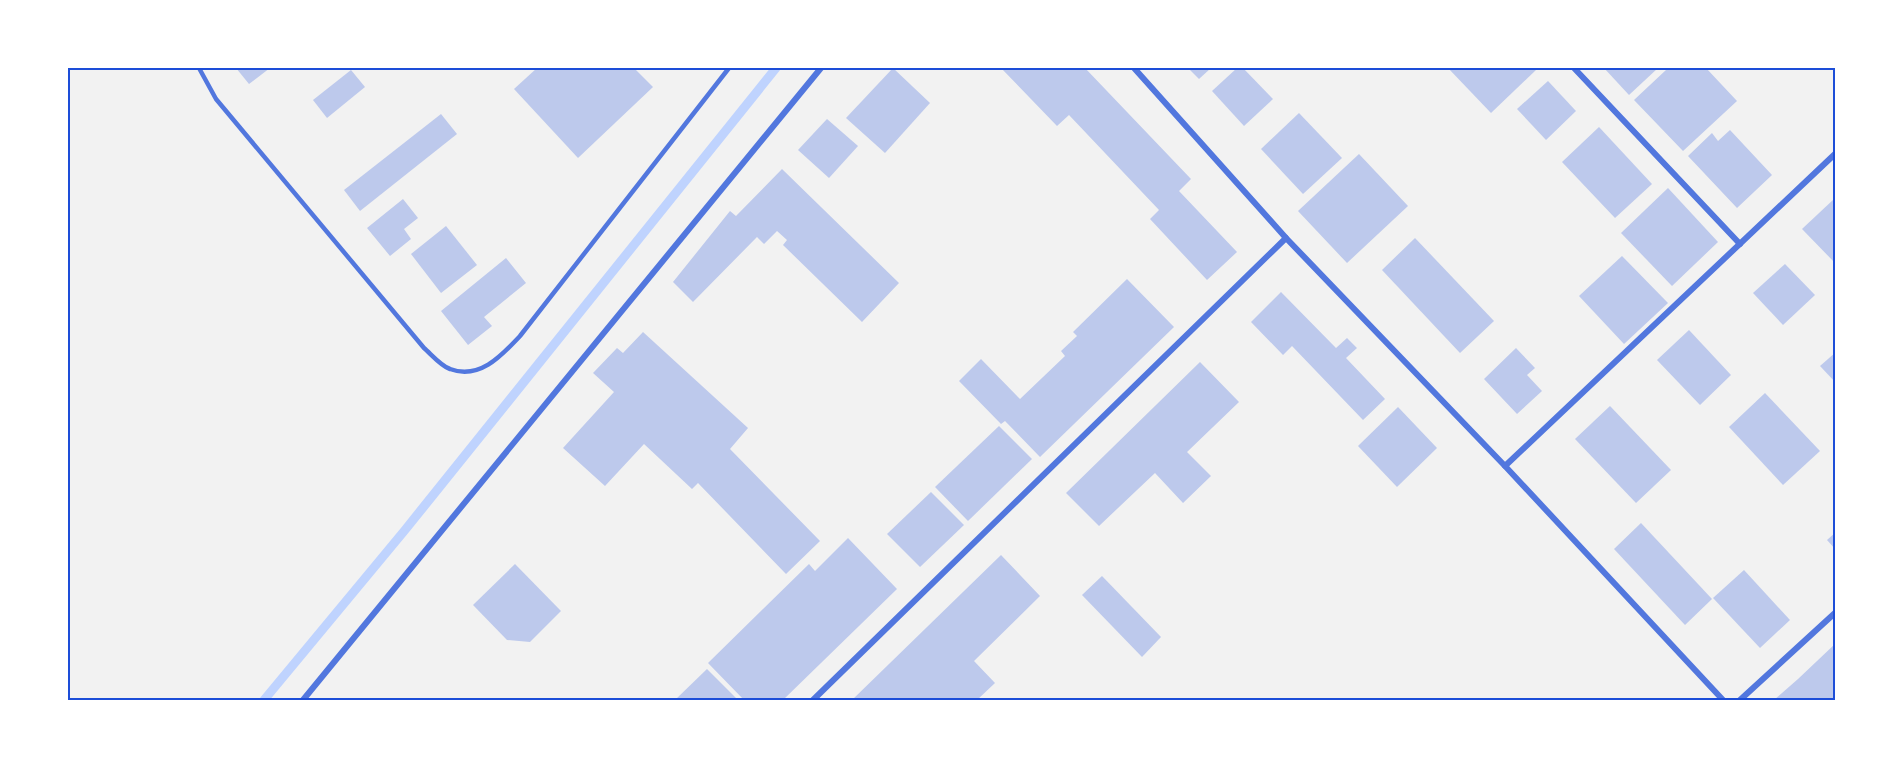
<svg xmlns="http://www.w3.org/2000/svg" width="1903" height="768" font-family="Commissioner,sans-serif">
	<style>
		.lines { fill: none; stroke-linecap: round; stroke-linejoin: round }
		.stream { stroke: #bfd3fe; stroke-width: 9 }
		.building { fill: #bdc9ec }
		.service { stroke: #5277de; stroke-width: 4.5 }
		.minor { stroke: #5277de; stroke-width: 6 }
		.neatline { fill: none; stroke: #1d4ed8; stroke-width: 2 }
	</style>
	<rect width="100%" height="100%" fill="#f2f2f2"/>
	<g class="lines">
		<polyline class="stream" points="264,700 405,530 776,68"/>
	</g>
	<g class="building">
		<polygon points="236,68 270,68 249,84"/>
		<polygon points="537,68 634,68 653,87 578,158 514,89"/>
		<polygon points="893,68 930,103 885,153 846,118"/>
		<polygon points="1001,68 1085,68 1191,179 1179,191 1237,252 1207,280 1150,219 1159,210 1069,115 1057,126"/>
		<polygon points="1188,68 1211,68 1199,79"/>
		<polygon points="1237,68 1243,68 1273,99 1244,126 1212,91"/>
		<polygon points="1448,68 1534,68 1536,70 1491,113"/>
		<polygon points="1604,68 1658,68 1629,95"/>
		<polygon points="1664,68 1706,68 1737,101 1683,151 1634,100 1666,70"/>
		<polygon points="351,70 365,87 327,118 313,100"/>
		<polygon points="1548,81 1576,111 1546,140 1517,109"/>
		<polygon points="1299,113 1342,158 1303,194 1261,149"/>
		<polygon points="441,114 457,134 360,211 344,190"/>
		<polygon points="827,119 858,146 829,178 798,150"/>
		<polygon points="1599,127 1652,184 1615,218 1562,162"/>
		<polygon points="1730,130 1772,175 1737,208 1688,156 1712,133 1718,141"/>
		<polygon points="1359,154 1408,206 1347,263 1298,211"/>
		<polygon points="782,169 899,283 862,322 783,245 787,240 777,231 764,244 757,237 693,302 673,282 730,211 736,216"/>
		<polygon points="1668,188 1718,242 1672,286 1621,233"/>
		<polygon points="403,199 418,218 404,229 411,239 390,256 367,228"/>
		<polygon points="1834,199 1836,200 1836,264 1802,229"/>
		<polygon points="446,226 477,265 441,293 411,254"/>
		<polygon points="1415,238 1494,321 1460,353 1382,270"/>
		<polygon points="1622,256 1668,303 1624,344 1579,296"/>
		<polygon points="506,258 526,283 484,317 492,326 468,345 441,311"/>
		<polygon points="1785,264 1815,295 1783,325 1753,293"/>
		<polygon points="1127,279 1174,327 1040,457 1005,421 1001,424 959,381 981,359 1020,399 1065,356 1061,351 1077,336 1073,332"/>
		<polygon points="1281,292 1336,348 1347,338 1357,348 1346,358 1385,399 1363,420 1292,346 1283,355 1251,322"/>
		<polygon points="1689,330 1731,375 1700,405 1657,360"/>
		<polygon points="643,332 748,428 730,449 820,541 786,574 698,483 692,489 644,444 605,486 563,448 614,392 593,373 617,348 623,353"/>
		<polygon points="1516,348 1535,368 1527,375 1542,391 1517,414 1484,379"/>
		<polygon points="1836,352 1836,383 1820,366"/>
		<polygon points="1200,362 1239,402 1187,452 1211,476 1183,503 1155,473 1099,526 1066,493"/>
		<polygon points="1765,393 1820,451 1783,485 1729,427"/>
		<polygon points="1610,406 1671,470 1636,503 1575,439"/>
		<polygon points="1398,407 1437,448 1397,487 1358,446"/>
		<polygon points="999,426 1032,459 968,521 935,487"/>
		<polygon points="931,492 964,525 920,567 887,534"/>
		<polygon points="1641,523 1712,599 1685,625 1614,549"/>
		<polygon points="1836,532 1836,550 1827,540"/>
		<polygon points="848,538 897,589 783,700 744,700 708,663 809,564 815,571"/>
		<polygon points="1001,555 1040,596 974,661 995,683 977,700 852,700"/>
		<polygon points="515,564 561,611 530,642 507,640 473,605"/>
		<polygon points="1744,570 1790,620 1760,648 1713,598"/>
		<polygon points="1102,576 1161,637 1142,657 1082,595"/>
		<polygon points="1836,643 1836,700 1774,700 1798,679"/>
		<polygon points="707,669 738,700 675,700"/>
	</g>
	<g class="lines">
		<path class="service" d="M199,68L216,99L424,348C431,354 441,366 450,369C480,380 502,355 520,336L729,68"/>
		<g class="minor">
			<polyline points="1134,68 1286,238 1505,466 1723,700"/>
			<polyline points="1574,68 1740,244"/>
			<polyline points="1505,466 1836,153"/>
			<polyline points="303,700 821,68"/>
			<polyline points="813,700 1286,238"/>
			<polyline points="1740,700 1836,612"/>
		</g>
	</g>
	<rect width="1903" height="768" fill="none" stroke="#ffffff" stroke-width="138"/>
	<rect x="69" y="69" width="1765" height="630" class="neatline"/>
</svg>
